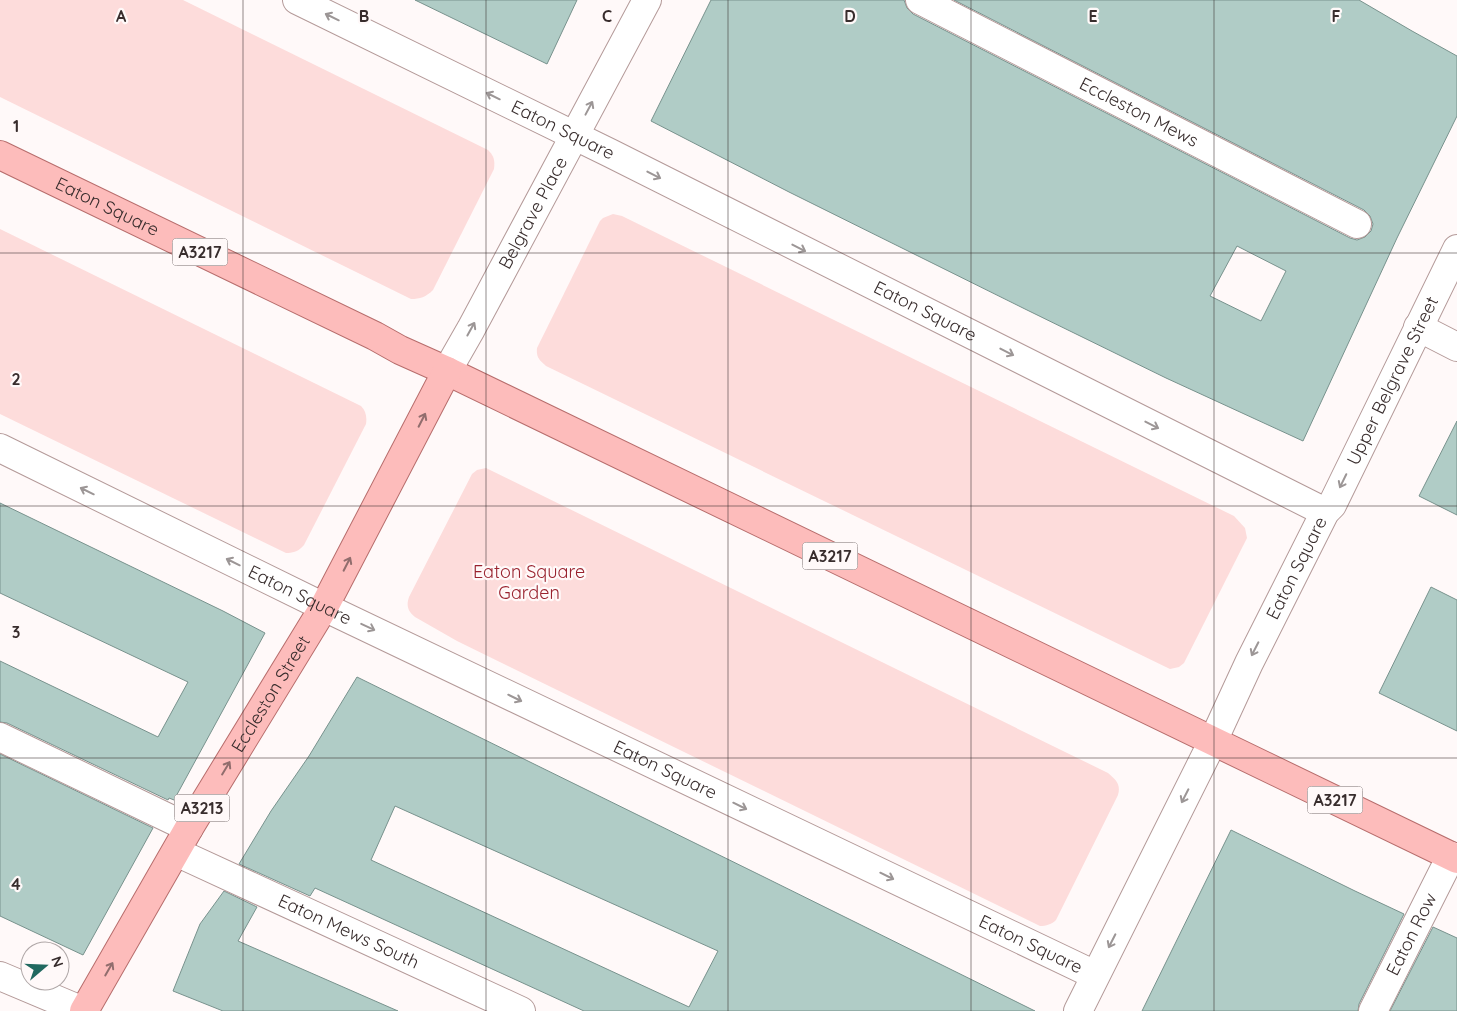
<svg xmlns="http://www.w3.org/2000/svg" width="1457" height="1011" font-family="Quicksand,sans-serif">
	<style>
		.green { fill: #fddcdb }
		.building { fill: #b0ccc6; stroke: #78928d; fill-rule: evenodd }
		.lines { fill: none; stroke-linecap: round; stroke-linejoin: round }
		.minor-casing { stroke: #b49a99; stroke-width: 30 }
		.secondary-casing { stroke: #b49a99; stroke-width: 30 }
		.primary-casing { stroke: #b76d6c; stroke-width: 30 }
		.minor { stroke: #fff; stroke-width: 28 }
		.secondary { stroke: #fff; stroke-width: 28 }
		.primary { stroke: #fdbcbb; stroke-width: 28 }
		.oneway { stroke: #9c9696 }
		.oneway2 { stroke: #916d6d }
		.grid { fill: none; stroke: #382d2d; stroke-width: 1; stroke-opacity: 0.55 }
		.labels { text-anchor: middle; stroke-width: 4.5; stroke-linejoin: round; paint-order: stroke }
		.shield { fill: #fff9f9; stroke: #746a6a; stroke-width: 1 }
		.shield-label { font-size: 16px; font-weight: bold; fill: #382d2d }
		.street-label { font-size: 18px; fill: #382d2d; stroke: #fff9f9 }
		.park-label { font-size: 18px; fill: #99222e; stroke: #fff9f9 }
		.grid-label { font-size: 16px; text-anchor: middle; font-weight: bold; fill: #382d2d; stroke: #fff9f9; stroke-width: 4.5; stroke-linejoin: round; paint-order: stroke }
	</style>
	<rect width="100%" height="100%" fill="#fff9f9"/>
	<g class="green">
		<path d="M0,0H183L488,150C494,156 495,160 494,169L433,290C426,297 420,299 411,299L0,97Z"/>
		<path d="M613,214L622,216L1234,516L1245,528L1247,538L1184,663L1179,667L1170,669L546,366C539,360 536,357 537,348L600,221L603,218Z"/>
		<path d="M0,229L361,406C366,411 367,417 366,424L304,545C299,551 294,553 286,553L0,414Z"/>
		<path d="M486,468L1108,773C1116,780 1121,784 1118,795L1056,920C1052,924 1046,926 1040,926L457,641L415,617C408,611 406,606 409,597L472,474L477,470Z"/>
	</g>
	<g class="building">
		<polygon points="415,0 577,0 547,64"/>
		<path d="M711,0H904L907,8L913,14L1350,238L1357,240L1365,237L1371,231L1373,224L1370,216L1364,210L954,0H1359L1412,31L1457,56V116L1397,238L1303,441L1166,378L1027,310L789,192L651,121ZM1237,246L1286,271L1261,321L1210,296Z"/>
		<polygon points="1457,421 1457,515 1419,496"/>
		<polygon points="0,503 223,611 265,633 174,800 169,798 168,800 7,723 0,722 0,661 158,737 188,682 0,593"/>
		<polygon points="1431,587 1457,600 1457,731 1379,693"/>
		<path d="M357,677L766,878L1035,1011H584L315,888L310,896L239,864L271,811L309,756ZM395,806L718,951L689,1007L371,860Z"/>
		<polygon points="0,754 153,828 83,955 0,916"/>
		<polygon points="1231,830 1355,891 1404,914 1359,1004 1358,1011 1142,1011"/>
		<polygon points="224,891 257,907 238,941 398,1011 223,1011 173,991 200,924"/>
		<polygon points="1433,927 1457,938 1457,1011 1390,1011"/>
	</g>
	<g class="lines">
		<g class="minor-casing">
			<g id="minor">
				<path id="s1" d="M297,0L610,153L1325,512"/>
				<path id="s2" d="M920,0L1357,224"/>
				<polyline points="1418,327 1457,347"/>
				<path id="s3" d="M0,448L324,607L1095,975"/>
				<polyline points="0,737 189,828"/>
				<path id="s4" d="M176,852L521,1011"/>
				<polyline points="0,976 83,1011"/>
				<path id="s5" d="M1078,1011L1213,741L1249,663L1325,512L1332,505L1457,249"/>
				<path id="s6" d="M1373,1011L1451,856"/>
			</g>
		</g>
		<g class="secondary-casing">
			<g id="secondary">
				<path id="s7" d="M447,371L471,329L647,0"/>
			</g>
		</g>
		<g class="primary-casing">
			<g id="primary">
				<path id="s8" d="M0,155L375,336L400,350L447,371L1457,859"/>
				<path id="s9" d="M84,1011L189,828L324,607L447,371"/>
			</g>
		</g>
		<use href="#minor" class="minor"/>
		<use href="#secondary" class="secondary"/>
		<use href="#primary" class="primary"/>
	</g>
	<defs><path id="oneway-shaft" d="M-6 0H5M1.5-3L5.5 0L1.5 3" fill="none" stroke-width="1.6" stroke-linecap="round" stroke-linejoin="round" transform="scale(1.25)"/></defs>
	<g class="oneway">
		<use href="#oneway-shaft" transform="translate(332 17) rotate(-154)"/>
		<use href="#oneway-shaft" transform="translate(493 96) rotate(-154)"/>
		<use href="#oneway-shaft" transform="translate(589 108) rotate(-62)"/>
		<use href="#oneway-shaft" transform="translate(654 175) rotate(27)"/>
		<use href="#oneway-shaft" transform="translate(799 248) rotate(27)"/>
		<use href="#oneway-shaft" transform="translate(471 329) rotate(-61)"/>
		<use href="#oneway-shaft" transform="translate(1007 352) rotate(27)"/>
		<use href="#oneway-shaft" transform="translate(1152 425) rotate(27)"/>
		<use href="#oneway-shaft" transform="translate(1343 481) rotate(116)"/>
		<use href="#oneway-shaft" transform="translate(87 491) rotate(-154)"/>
		<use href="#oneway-shaft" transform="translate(233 562) rotate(-154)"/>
		<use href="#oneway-shaft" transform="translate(368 627) rotate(25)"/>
		<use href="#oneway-shaft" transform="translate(1255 649) rotate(117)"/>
		<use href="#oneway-shaft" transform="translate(515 698) rotate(26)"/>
		<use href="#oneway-shaft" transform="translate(1185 796) rotate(117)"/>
		<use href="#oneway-shaft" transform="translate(740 806) rotate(26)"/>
		<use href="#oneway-shaft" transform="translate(887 876) rotate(26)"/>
		<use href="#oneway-shaft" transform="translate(1112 941) rotate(117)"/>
	</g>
	<g class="oneway2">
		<use href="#oneway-shaft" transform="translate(422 420) rotate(-63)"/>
		<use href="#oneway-shaft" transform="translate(347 564) rotate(-63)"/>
		<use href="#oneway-shaft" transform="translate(226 768) rotate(-59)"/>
		<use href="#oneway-shaft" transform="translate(109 969) rotate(-60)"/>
	</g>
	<path class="grid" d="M243,0V1011M486,0V1011M728,0V1011M971,0V1011M1214,0V1011M0,253H1457M0,506H1457M0,758H1457"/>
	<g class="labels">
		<g class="shield">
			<rect x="172.5" y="238.5" width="55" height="27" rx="4"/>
			<rect x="802.5" y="542.5" width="55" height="27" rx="4"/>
			<rect x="1307.5" y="786.5" width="55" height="27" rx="4"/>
			<rect x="174.5" y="794.5" width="55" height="27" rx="4"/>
		</g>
		<g class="shield-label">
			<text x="200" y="258">A3217</text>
			<text x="830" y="562">A3217</text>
			<text x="1335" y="806">A3217</text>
			<text x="202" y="814">A3213</text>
		</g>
		<g class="street-label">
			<text dy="6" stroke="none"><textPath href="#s2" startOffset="246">Eccleston Mews</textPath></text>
			<text dy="6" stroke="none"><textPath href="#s1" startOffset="296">Eaton Square</textPath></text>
			<text dy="6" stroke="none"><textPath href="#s8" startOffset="119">Eaton Square</textPath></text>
			<text dy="6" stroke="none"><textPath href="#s7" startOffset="180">Belgrave Place</textPath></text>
			<text dy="6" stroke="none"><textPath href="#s1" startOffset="701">Eaton Square</textPath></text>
			<text dy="6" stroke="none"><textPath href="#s5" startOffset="705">Upper Belgrave Street</textPath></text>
			<text dy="6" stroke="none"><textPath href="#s5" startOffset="494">Eaton Square</textPath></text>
			<text dy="6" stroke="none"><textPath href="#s3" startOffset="334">Eaton Square</textPath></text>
			<text dy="6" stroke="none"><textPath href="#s9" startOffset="368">Eccleston Street</textPath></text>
			<text dy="6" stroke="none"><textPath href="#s3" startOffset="739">Eaton Square</textPath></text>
			<text dy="6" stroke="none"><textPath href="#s4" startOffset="190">Eaton Mews South</textPath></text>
			<text dy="6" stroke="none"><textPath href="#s6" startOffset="86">Eaton Row</textPath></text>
			<text dy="6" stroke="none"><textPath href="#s3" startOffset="1144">Eaton Square</textPath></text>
		</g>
		<g class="park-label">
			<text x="529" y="578">Eaton Square<tspan x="529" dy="21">Garden</tspan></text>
		</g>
	</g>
	<g class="grid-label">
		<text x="121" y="22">A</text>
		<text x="364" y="22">B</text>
		<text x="607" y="22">C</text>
		<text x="850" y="22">D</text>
		<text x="1093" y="22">E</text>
		<text x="1336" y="22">F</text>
		<text x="16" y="132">1</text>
		<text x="16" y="385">2</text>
		<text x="16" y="638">3</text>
		<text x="16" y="890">4</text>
	</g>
	<g transform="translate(45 966) rotate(71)"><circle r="24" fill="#fff9f9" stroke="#afa7a7"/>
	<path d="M0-4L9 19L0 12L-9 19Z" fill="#216960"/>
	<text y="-8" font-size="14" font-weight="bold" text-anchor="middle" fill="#382d2d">N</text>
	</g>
</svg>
